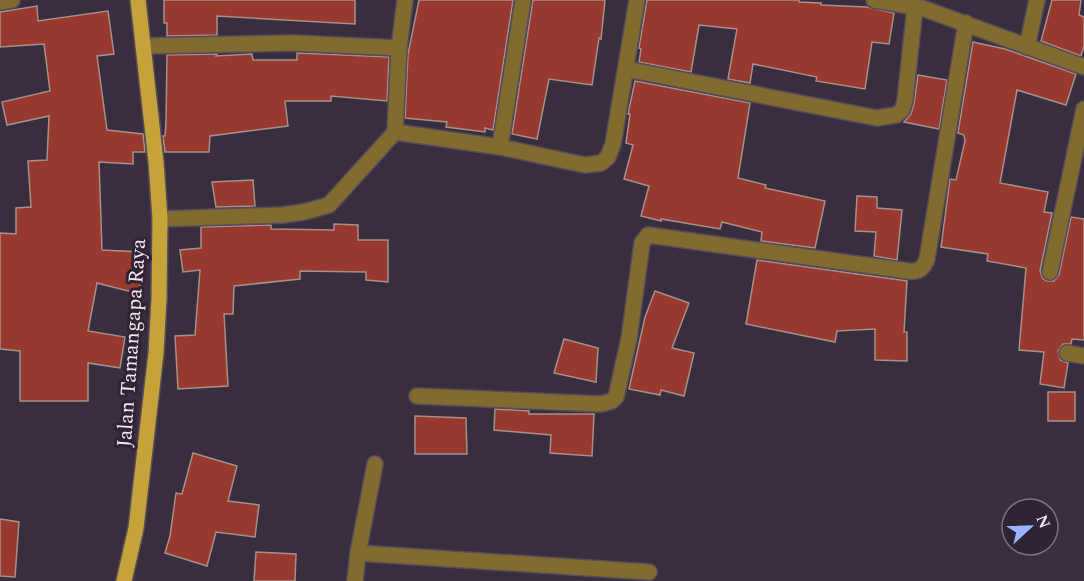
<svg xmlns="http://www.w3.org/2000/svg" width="1084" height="581" font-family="Spectral,serif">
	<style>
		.building { fill: #97392e; stroke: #a88f8b; stroke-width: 1.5 }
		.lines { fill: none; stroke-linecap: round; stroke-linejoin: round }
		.street-casing { stroke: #564c5b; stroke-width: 18 }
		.primary-casing { stroke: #564c5b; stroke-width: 18 }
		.street { stroke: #816b2e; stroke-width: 15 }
		.primary { stroke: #c6a338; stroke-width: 15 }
		.labels { text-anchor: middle; stroke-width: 6; stroke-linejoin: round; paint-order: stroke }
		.street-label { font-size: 21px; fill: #efe8f2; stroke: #2f2434 }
	</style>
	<rect width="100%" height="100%" fill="#392e3e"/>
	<g class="building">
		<polygon points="164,0 355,0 355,24 217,16 217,35 167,36 167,23 164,23"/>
		<polygon points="419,0 513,0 493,130 485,128 485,132 446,127 447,122 405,118 408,54"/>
		<polygon points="533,0 605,0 601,39 599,38 592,85 549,79 537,139 512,134"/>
		<polygon points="647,0 799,0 799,2 821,3 821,5 867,7 894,13 889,44 872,42 865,89 816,81 817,77 753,64 750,83 728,79 737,29 699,25 691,72 639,62 641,49 639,48"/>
		<polygon points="1052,0 1081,0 1079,15 1084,17 1084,46 1081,56 1041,41"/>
		<polygon points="37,6 38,21 108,11 114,54 97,56 107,130 143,134 145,152 133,152 133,164 99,162 102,250 141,252 140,294 97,283 88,331 125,337 120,368 88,363 88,401 20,401 20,351 0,349 0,233 16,234 16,208 31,207 28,161 47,160 49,116 7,125 2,102 50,91 44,44 0,47 0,12"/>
		<polygon points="973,42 1005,49 1076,74 1066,105 1017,90 1000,183 1048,192 1044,212 1052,213 1040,271 1043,279 1047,281 1054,281 1059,275 1071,217 1084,219 1084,340 1072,339 1071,344 1063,344 1058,351 1060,360 1068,363 1064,388 1040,384 1044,352 1019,350 1026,268 987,261 988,254 941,247 950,179 956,180 965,141 964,135 958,133"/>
		<polygon points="297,53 389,57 387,101 331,96 331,101 285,101 288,126 210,136 209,152 165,152 163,136 165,136 166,122 167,55 217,54 216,56 252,54 253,60 297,60"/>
		<polygon points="918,75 947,80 939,129 904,122 911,114 914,104"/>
		<polygon points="635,81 750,103 738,178 766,185 765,188 825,201 815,248 761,241 762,232 722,222 720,229 661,219 661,221 641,216 649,186 624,179 633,145 626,143 630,114 628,114"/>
		<polygon points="253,180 255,206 216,207 212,182"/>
		<polygon points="857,196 877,197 877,208 902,210 897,260 874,256 876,232 855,231"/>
		<polygon points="334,224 358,225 358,240 388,240 388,282 366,280 366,272 300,271 300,279 234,286 233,314 224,314 228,386 178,389 175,336 195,335 200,270 183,272 180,250 201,248 201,227 271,225 271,229 334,230"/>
		<polygon points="757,260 907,281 904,332 907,332 907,361 875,360 875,329 837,331 835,342 746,324"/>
		<polygon points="655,291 689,303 672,348 694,353 684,396 661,390 660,395 629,389 645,317"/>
		<polygon points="564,339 598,348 596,382 554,373"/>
		<rect x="1048" y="392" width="27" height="29"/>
		<polygon points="495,409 529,411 529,414 594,414 592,456 550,453 551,435 494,430"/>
		<polygon points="415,416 466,418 467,454 415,454"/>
		<polygon points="193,453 237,466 228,501 259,505 255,537 216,532 207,566 165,553 170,536 176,493 182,494"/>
		<polygon points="0,519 19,522 15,577 0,576"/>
		<polygon points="256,552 296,554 295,581 254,581"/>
	</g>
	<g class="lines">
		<g class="street-casing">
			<g id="street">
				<polyline points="405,0 399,48 395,132 500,147 585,165 601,163 608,157 613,144 637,0"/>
				<polyline points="874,0 922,8 1084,67"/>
				<polyline points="0,2 12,0"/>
				<polyline points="143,46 294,43 399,48"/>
				<polyline points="1027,47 1037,0"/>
				<polyline points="626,69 877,118 896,115 902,110 905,101 915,7"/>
				<polyline points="500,147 523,0"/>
				<polyline points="160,219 282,215 304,212 329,205 395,132"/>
				<polyline points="1050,272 1084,109"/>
				<polyline points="1067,353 1084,356"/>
				<path d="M417,396L601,404L612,401L616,397L629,339L642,243L648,235L908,271C919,272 923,269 927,259L966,23"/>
				<polyline points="358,553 375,464"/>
				<polyline points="355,581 358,553 649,572"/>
			</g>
		</g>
		<g class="primary-casing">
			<polyline id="primary" points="124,581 136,528 156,353 159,299 160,219 156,162 138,0"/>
		</g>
		<use href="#street" class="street"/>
		<use href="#primary" class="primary"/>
	</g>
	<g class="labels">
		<g class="street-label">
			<text transform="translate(131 343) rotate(-86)" y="7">Jalan Tamangapa Raya</text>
		</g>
	</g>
	<g transform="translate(1030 527) rotate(68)"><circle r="28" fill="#2f2434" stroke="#7c7280" stroke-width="1.5"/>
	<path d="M0-4.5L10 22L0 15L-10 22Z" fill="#9ab5fd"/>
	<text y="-9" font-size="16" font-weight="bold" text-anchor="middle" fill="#efe8f2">N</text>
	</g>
</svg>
